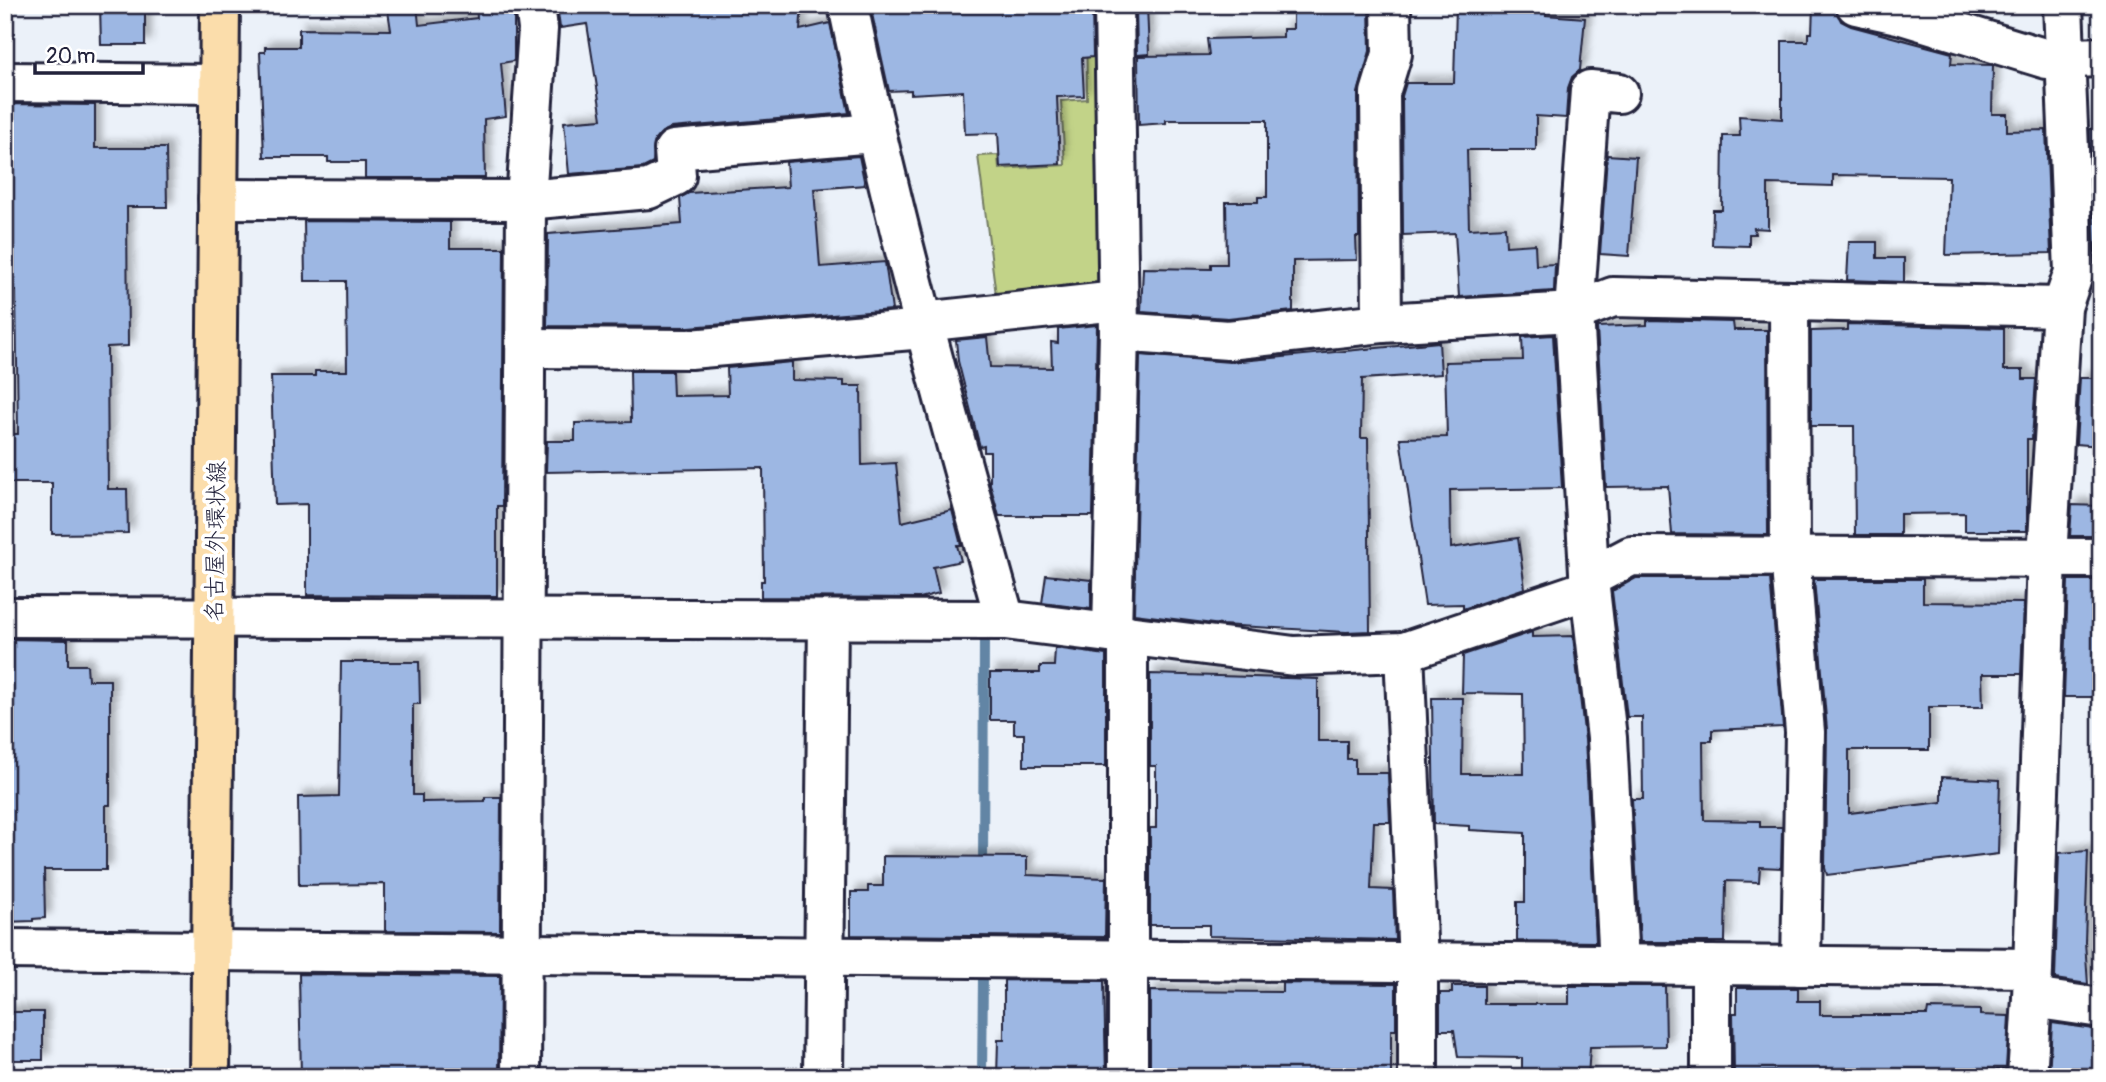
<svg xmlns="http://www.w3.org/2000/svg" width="2106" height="1082" font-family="Pangolin,'Klee One',sans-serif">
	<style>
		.green { fill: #c2d388; stroke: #727a62; stroke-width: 2 }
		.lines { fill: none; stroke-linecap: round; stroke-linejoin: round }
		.stream { stroke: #6285a5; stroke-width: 10 }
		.building { fill: #9db7e3; stroke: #22223b; stroke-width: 2; filter: url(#shadow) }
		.minor-casing { stroke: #22223b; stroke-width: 44 }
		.major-casing { stroke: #22223b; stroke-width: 44 }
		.minor { stroke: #fff; stroke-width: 38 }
		.major { stroke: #fbddab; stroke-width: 38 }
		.labels { text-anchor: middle; stroke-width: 7; stroke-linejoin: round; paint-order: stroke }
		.street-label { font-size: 23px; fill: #22223b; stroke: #fff }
	</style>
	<defs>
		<filter id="shadow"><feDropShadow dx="6" dy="-6" stdDeviation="3.5" flood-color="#0004"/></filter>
	</defs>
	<rect width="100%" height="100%" fill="#ebf1f9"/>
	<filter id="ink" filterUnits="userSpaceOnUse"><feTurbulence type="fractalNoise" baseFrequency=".0143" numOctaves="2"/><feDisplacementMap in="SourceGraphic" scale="14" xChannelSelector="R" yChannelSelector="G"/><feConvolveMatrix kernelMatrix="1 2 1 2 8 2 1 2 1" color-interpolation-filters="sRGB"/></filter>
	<g filter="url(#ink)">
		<polygon class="green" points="1100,12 1103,285 996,295 978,156 998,155 999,169 1065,165 1061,101 1087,99 1086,13"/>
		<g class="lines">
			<g class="stream">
				<polyline points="983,871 984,636"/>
				<polyline points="982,1077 983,977"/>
			</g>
		</g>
		<g class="building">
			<polygon points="100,5 145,5 145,45 101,45"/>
			<polygon points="387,5 417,5 419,25 477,18 476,5 514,5 514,61 501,63 506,116 484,119 485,178 365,178 365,162 328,162 328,157 264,157 260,52 265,52 265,47 299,47 299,29 391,30"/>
			<polygon points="557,5 802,5 800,30 830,23 849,113 671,128 662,132 655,140 653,163 643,168 569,174 564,122 602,119 587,24 560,28"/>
			<polygon points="870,5 1092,5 1093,57 1082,58 1084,96 1057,97 1060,164 1000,167 998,133 965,134 963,91 911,94 911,90 889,91"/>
			<polygon points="1136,5 1147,5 1149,54 1137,55"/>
			<polygon points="1360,5 1369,5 1370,51 1358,93 1359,237 1356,237 1357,260 1293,261 1293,311 1228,318 1141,312 1143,268 1211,269 1211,264 1227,264 1226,202 1258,202 1258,197 1267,197 1267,120 1166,120 1166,123 1139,125 1138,56 1209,55 1207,39 1283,37 1283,29 1293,29 1293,6"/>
			<polygon points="1456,5 1546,5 1546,15 1585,18 1580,70 1572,77 1568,88 1566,118 1536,116 1536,150 1467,150 1469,229 1505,227 1506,246 1535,244 1536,265 1555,264 1554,291 1459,297 1455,233 1403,235 1402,96 1406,83 1454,83"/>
			<polygon points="1813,6 1835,6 1841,21 1851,26 1952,53 1951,64 1993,65 1992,114 2007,114 2007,131 2046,130 2051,253 1946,255 1949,177 1833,175 1833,186 1768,184 1768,229 1754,228 1755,234 1749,234 1749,246 1712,245 1713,210 1722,210 1723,136 1740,136 1739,116 1782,119 1782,41 1808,41 1808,33 1812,33"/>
			<polygon points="5,104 95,105 95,148 166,148 167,207 127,207 128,346 107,347 108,489 127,489 128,533 52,534 52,483 5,483 5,434 18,434 16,290 5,290"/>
			<polygon points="2090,129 2101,129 2101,252 2095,252"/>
			<polygon points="1607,155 1636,157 1629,256 1600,254"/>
			<polygon points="859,156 865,185 814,189 820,267 885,262 892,310 689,327 547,326 548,234 682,224 680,198 689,193 788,187 786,162"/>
			<polygon points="304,221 450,222 450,248 504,248 502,506 497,506 497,596 307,595 307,504 275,505 271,376 315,376 315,371 347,371 346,281 305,281"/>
			<polygon points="1849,242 1877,242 1877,258 1904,258 1904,282 1847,280"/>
			<polygon points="1647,320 1733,322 1734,330 1767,330 1768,535 1672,534 1668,486 1606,487 1597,327 1647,325"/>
			<polygon points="1847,324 2004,328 2004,370 2023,370 2023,379 2036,379 2032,439 2027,439 2027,531 1965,531 1965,513 1900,514 1900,535 1855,535 1854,426 1811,426 1811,331 1847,330"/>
			<polygon points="1097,325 1093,516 999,516 990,484 990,452 984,452 984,446 980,447 958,361 956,340 987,337 990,367 1052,368 1051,342 1058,343 1058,329"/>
			<polygon points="1553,335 1562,488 1450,490 1451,548 1518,538 1525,588 1463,609 1463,604 1425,605 1400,438 1447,437 1445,362 1523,360 1522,337"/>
			<polygon points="1439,342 1441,374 1362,379 1361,438 1368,438 1370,631 1346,632 1221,625 1134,614 1140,355 1230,362"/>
			<polygon points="792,362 792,380 844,381 844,386 861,386 862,465 896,463 902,522 952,510 961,545 957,545 961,561 933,567 939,593 920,598 761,597 761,581 764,581 763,468 546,472 547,441 575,441 575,423 631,422 630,371 672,371 673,396 728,395 727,368"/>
			<polygon points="2080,378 2101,378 2101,446 2076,444"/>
			<polygon points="2072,505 2101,506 2101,536 2070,536"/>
			<polygon points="1046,575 1091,580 1091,609 1042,603"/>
			<polygon points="1636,578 1770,578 1783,727 1712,730 1712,741 1703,741 1704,820 1760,821 1760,827 1782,827 1781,868 1760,867 1759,882 1726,881 1725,942 1640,942 1632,799 1643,799 1642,717 1627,717 1612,591"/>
			<polygon points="1814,579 1923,579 1923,602 2024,603 2021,674 1982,674 1983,707 1929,707 1929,750 1849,750 1849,813 1942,802 1942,777 2000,780 1998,854 1827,875 1825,868 1827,730"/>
			<polygon points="2068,580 2101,580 2101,697 2064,697"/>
			<polygon points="1532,632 1532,637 1573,636 1585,740 1596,942 1517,941 1517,902 1525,902 1525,833 1469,830 1469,826 1434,824 1432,698 1463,698 1462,774 1524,774 1523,694 1462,693 1463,655"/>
			<polygon points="5,639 68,640 68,665 87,665 88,680 110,680 110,805 106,805 106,870 44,870 45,918 33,919 33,921 5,922"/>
			<polygon points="1055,648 1106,655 1106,766 1024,766 1024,734 1014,734 1014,720 990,720 990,673 1040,673 1040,666 1054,666"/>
			<polygon points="341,662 419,662 420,704 413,704 413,795 422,795 422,802 485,801 485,797 501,797 500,932 385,931 385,884 299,885 298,797 339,796"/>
			<polygon points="1150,674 1318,679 1318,741 1347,741 1347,759 1355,759 1355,773 1388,773 1390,822 1374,822 1371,889 1393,890 1395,940 1209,936 1209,925 1150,925 1150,828 1156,828 1156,766 1150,766"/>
			<polygon points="2088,851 2085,942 2088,984 2055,979 2059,853"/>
			<polygon points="883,856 1027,857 1027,875 1106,878 1105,937 851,935 851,892 868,892 868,886 883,886"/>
			<polygon points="299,974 500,976 499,1077 301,1077"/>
			<polygon points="1004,980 1104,981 1106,1077 997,1077 998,1040 1004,1040"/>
			<polygon points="1282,983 1396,984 1396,1030 1391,1030 1391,1077 1150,1077 1150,991 1282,992"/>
			<polygon points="1452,986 1484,986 1484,1004 1569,1004 1569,986 1665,986 1666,1046 1590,1047 1588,1077 1522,1077 1522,1058 1458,1057 1454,1030 1440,1030 1440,993 1452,993"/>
			<polygon points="1737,988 1798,988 1798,1001 1820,1001 1820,1015 1927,1015 1928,1009 1980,1010 1980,1015 2009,1016 2006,1069 1734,1072 1733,1013 1737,1013"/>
			<rect x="5" y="1012" width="38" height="48"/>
			<polygon points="2052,1023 2101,1030 2101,1077 2049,1077"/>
		</g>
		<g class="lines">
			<g class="minor-casing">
				<g id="minor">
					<path d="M848,5C891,213 948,416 1005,620"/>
					<polyline points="1856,5 1902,15 2047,59 2101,57"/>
					<polyline points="2063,5 2074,272 2062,307 2047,557 2032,998 2101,1008"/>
					<polyline points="5,82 219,84"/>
					<polyline points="1619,93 1590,90 1574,312 1590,589 1607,738 1619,964"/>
					<polyline points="218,199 526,200 649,189 676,176 674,150 874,133"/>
					<polyline points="1789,301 1790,555 1805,732 1801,966"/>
					<polyline points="922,322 1117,301"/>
					<polyline points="1382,323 1380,93 1392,54 1391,5"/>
					<polyline points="1119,332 1228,340 1382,323 1574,312 1613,297 2062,307"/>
					<polyline points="526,348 690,349 924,329"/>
					<polyline points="1589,578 1631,556 2101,558"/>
					<polyline points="5,617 1005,620 1294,656 1404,652 1590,589"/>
					<polyline points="1112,633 1119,332 1114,5"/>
					<polyline points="1404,652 1418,962 1418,1077"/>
					<polyline points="5,949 2033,968"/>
					<polyline points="521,1077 526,200 538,29 535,5"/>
					<polyline points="823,1077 828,620"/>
					<polyline points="1128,1077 1128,635"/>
					<polyline points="1711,1077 1711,965"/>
					<polyline points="2027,1077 2032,998"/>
				</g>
			</g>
			<g class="major-casing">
				<polyline id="major" points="210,1077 220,5"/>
			</g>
			<use href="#minor" class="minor"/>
			<use href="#major" class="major"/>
		</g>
	</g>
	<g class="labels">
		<g class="street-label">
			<text transform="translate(215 541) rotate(-89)" y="8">名古屋外環状線</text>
		</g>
	</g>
	<rect width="2106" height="1082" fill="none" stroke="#fff" stroke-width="28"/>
	<rect x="14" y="14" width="2078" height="1054" fill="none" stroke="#22223b" stroke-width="2.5" filter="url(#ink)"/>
	<path d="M35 63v10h108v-10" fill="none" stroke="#22223b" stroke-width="3.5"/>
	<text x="46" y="63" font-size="21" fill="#22223b" stroke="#ffffff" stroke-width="5" paint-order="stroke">20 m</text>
</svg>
